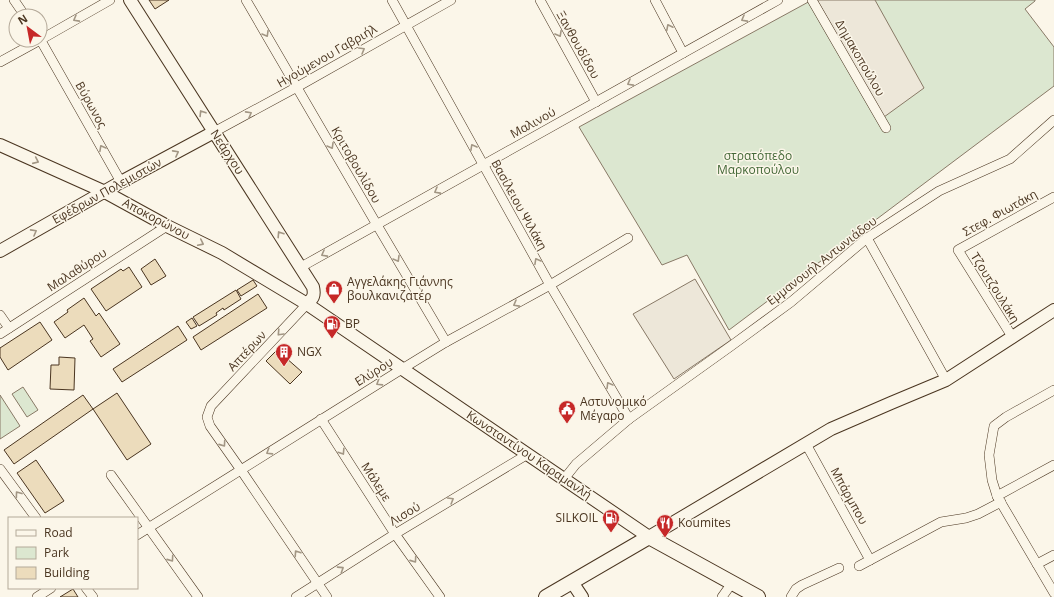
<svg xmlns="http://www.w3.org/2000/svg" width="1054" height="597" font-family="'Open Sans',sans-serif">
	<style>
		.green { fill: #dce7d0; stroke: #887966 }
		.parking { fill: #ede7d9; stroke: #887966 }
		.building { fill: #ecdcbc; stroke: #4a3520 }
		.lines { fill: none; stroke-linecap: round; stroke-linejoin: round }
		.street-casing { stroke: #4a3520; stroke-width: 10 }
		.secondary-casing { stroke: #4a3520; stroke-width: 14 }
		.primary-casing { stroke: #4a3520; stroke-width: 16 }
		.street { stroke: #fbf6e9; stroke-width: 9 }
		.secondary { stroke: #fbf6e9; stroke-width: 12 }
		.primary { stroke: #fbf6e9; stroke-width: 14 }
		.oneway { stroke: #a29684 }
		.labels { text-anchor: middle; stroke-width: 3; stroke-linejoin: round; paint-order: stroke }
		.street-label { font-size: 12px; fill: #4a3520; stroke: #fbf6e9 }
		.park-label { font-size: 12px; fill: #436837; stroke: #fbf6e9 }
		.poi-label { font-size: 12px; fill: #4a3520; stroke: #fbf6e9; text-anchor: start }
	</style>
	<rect width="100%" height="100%" fill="#fbf6e9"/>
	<g class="green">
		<polygon points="812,0 1035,0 1035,1 1025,9 1054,47 1054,86 729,330 687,255 662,265 579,127"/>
		<polygon points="23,387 38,410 27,417 12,394"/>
		<polygon points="0,395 20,426 0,439"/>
	</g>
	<g class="parking">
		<polygon points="817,0 875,0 924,88 884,117"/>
		<polygon points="695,279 731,340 674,379 633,314"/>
	</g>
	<g class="building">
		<polygon points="149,0 169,0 155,9"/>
		<polygon points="155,259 166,276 151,285 141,269"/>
		<polygon points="129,267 142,287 106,311 91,289 121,269 123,271"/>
		<polygon points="253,280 257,286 241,296 237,290"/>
		<polygon points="236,290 241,299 224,310 223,308 216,313 217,315 199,326 193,317"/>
		<polygon points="258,294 267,308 201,350 193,337"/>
		<polygon points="84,298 96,316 99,313 120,344 101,357 90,341 93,339 84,325 65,338 54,322 68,312 67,310"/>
		<polygon points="192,318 197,326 191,329 186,322"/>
		<polygon points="40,322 52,340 8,370 0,357 0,348"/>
		<polygon points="178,326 187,340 122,382 113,369"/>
		<polygon points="277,350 302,372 290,384 266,361"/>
		<polygon points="59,357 75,358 74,390 50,389 51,365 59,365"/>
		<polygon points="117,393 151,444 127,460 93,409"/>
		<polygon points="83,395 93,409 14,464 4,450"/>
		<polygon points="36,460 64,501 45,513 17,473"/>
		<polygon points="73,589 78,597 60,597"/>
	</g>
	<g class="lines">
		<g class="street-casing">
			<g id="street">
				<polyline points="14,0 25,16"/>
				<polyline points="246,0 377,225 446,342"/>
				<polyline points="392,0 550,285 629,419"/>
				<polyline points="540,0 596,102"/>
				<polyline points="655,0 683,53"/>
				<polyline points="812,0 886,128"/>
				<polyline points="40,39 121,182"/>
				<polyline points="40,40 110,0"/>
				<polyline points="0,62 40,40"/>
				<polyline points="214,132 297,87 451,0"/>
				<polyline points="867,238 946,380"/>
				<polyline points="301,267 778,0"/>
				<polyline points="307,304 211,406 207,417 210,426 241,470 327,597"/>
				<polyline points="0,315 9,328"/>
				<polyline points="0,334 167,226"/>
				<polyline points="1013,338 958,250 1054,197"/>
				<polyline points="1054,390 1006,417 994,426 989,455 992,480 997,496 1054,593"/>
				<polyline points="321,419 395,534 440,597"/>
				<polyline points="806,444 870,560"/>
				<polyline points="0,469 36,518"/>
				<polyline points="111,475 198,597"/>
				<polyline points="564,479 576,464 629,419 731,346 791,302 867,238 939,191 1010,159 1054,120"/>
				<polyline points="997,496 1054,465"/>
				<polyline points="137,535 402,369 446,342 550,285 628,238"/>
				<polyline points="1037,564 1054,555"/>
				<polyline points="859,566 941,522 966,518 978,514 1001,502"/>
				<polyline points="86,588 93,597"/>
				<polyline points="37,597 51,588"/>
				<polyline points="296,597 395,534 528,454"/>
				<polyline points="722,597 732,583"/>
				<polyline points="791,597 796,589 802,585 839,568"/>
			</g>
		</g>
		<g class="secondary-casing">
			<g id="secondary">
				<path d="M130,0L313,287C315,296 313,298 307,304"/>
				<polyline points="0,145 105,192 167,226 222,253 307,304 649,537 831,429 891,403 946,380 1054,310"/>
				<polyline points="0,251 121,182 214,132"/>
				<polyline points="572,582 582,597"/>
			</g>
		</g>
		<g class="primary-casing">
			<polyline id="primary" points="546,597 649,537 758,597"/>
		</g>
		<use href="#street" class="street"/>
		<use href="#secondary" class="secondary"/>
		<use href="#primary" class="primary"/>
	</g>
	<defs><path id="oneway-chevron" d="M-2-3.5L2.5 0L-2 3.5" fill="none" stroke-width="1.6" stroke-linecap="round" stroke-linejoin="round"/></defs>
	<g class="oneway">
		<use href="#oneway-chevron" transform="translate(76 19) rotate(151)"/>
		<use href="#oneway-chevron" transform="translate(744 19) rotate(151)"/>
		<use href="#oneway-chevron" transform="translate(669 27) rotate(-117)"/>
		<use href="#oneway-chevron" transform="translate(266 34) rotate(60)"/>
		<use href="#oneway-chevron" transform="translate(559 34) rotate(61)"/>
		<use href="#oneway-chevron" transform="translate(362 50) rotate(-30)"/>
		<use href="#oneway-chevron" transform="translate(630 83) rotate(151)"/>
		<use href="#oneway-chevron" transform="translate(202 113) rotate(-122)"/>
		<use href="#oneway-chevron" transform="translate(249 114) rotate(-29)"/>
		<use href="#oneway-chevron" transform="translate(331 146) rotate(60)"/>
		<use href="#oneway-chevron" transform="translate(473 147) rotate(-119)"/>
		<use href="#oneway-chevron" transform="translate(102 148) rotate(-119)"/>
		<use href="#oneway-chevron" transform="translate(176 153) rotate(-28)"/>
		<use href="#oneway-chevron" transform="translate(36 161) rotate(24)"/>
		<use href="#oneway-chevron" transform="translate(437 191) rotate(151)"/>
		<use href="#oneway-chevron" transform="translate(34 232) rotate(-29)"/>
		<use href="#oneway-chevron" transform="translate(280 234) rotate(-123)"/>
		<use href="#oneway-chevron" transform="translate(201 243) rotate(26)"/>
		<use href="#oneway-chevron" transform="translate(324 254) rotate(151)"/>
		<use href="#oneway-chevron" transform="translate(397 259) rotate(59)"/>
		<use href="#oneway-chevron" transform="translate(537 261) rotate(-119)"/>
		<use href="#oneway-chevron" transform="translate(516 304) rotate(151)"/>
		<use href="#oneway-chevron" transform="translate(280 333) rotate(133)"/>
		<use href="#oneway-chevron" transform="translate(379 383) rotate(148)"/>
		<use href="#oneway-chevron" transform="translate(609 385) rotate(-121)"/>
		<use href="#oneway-chevron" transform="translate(223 444) rotate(55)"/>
		<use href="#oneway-chevron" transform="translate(269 452) rotate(148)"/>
		<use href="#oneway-chevron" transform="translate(342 452) rotate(57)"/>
		<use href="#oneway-chevron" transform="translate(18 494) rotate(-126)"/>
		<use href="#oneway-chevron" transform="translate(451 500) rotate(-31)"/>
		<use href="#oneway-chevron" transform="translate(297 553) rotate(-124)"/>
		<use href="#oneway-chevron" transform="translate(171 559) rotate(55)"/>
		<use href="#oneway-chevron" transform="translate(414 560) rotate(55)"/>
		<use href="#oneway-chevron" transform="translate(341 569) rotate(-33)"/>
	</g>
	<defs>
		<g id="shop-pin" transform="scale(0.9)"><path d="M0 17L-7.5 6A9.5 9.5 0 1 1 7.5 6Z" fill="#c62828" stroke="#fbf6e9"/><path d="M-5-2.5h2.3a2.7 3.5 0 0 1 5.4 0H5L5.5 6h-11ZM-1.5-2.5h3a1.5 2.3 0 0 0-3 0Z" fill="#fff"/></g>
		<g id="fuel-pin" transform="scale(0.9)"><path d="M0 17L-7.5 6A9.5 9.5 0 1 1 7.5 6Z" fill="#c62828" stroke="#fbf6e9"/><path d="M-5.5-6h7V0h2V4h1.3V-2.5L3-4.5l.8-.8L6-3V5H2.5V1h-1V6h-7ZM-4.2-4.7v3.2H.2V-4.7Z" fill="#fff"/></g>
		<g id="building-pin" transform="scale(0.9)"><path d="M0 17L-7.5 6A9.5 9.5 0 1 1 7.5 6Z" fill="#c62828" stroke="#fbf6e9"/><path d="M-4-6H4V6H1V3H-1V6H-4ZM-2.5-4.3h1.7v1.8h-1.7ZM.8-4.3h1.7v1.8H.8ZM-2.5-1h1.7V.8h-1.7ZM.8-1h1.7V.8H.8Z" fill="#fff"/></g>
		<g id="civic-pin" transform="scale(0.9)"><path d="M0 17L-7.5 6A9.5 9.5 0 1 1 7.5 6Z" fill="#c62828" stroke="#fbf6e9"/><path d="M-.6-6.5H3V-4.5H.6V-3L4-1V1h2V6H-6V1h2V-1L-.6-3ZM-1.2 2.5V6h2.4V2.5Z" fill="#fff"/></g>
		<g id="restaurant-pin" transform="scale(0.9)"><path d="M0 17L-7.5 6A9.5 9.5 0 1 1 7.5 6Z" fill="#c62828" stroke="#fbf6e9"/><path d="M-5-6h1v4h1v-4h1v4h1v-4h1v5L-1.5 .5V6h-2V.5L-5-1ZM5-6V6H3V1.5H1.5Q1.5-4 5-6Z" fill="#fff"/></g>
	</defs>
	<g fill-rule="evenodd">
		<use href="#shop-pin" x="334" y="289"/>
		<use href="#fuel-pin" x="332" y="324"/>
		<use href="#building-pin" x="284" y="352"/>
		<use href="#civic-pin" x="567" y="409"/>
		<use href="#fuel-pin" x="611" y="518"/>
		<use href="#restaurant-pin" x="665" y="523"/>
	</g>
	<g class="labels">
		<g class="street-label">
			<text transform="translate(578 45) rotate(61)" y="4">Ξανθουδίδου</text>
			<text transform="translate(327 56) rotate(-30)" y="4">Ηγούμενου Γαβριήλ</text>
			<text transform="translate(860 58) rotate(60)" y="4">Δημακοπούλου</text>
			<text transform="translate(91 105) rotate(61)" y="4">Βύρωνος</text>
			<text transform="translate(533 123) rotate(-29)" y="4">Μαλινού</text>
			<text transform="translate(227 152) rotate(57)" y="4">Νεάρχου</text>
			<text transform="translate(356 165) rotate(60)" y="4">Κριτοβουλίδου</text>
			<text transform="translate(107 191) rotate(-29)" y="4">Εφέδρων Πολεμιστών</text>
			<text transform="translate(519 205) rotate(61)" y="4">Βασίλειου Ψιλάκη</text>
			<text transform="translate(1000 213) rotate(-29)" y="4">Στεφ. Φιωτάκη</text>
			<text transform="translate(156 219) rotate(28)" y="4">Αποκορώνου</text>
			<text transform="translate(822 261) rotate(-38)" y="4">Εμμανουήλ Αντωνιάδου</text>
			<text transform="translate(77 270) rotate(-33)" y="4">Μαλαθύρου</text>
			<text transform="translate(995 288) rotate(58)" y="4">Τζουτζουλάκη</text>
			<text transform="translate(247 351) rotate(-47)" y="4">Απτέρων</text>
			<text transform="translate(374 372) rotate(-32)" y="4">Ελύρου</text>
			<text transform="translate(529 455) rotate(34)" y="4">Κωνσταντίνου Καραμανλή</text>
			<text transform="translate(376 482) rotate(57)" y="4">Μάλεμε</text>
			<text transform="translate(849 496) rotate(61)" y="4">Μπάρμπου</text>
			<text transform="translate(405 514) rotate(-31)" y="4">Λισού</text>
		</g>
		<g class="park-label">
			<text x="758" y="160">στρατόπεδο<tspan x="758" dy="14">Μαρκοπούλου</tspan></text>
		</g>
		<g class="poi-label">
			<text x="347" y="286">Αγγελάκης Γιάννης<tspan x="347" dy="14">βουλκανιζατέρ</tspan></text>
			<text x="345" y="328">BP</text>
			<text x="297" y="356">NGX</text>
			<text x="580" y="406">Αστυνομικό<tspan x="580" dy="14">Μέγαρο</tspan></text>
			<text x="598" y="522" text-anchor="end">SILKOIL</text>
			<text x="678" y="527">Koumites</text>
		</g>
	</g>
	<rect x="8" y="517" width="130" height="72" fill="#fbf6e9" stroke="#b4a999"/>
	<rect x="16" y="530" width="20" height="6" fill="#fbf6e9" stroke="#b4a999"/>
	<text x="44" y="537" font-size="12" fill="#4a3520">Road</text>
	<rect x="16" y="547" width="20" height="12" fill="#dce7d0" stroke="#b4a999"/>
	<text x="44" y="557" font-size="12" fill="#4a3520">Park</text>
	<rect x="16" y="567" width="20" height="12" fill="#ecdcbc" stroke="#b4a999"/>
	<text x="44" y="577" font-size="12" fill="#4a3520">Building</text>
	<g transform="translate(28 28) rotate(328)"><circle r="19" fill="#fbf6e9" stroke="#b4a999"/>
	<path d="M0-3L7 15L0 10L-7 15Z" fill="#c62828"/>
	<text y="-6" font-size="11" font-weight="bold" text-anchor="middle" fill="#4a3520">N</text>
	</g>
</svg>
